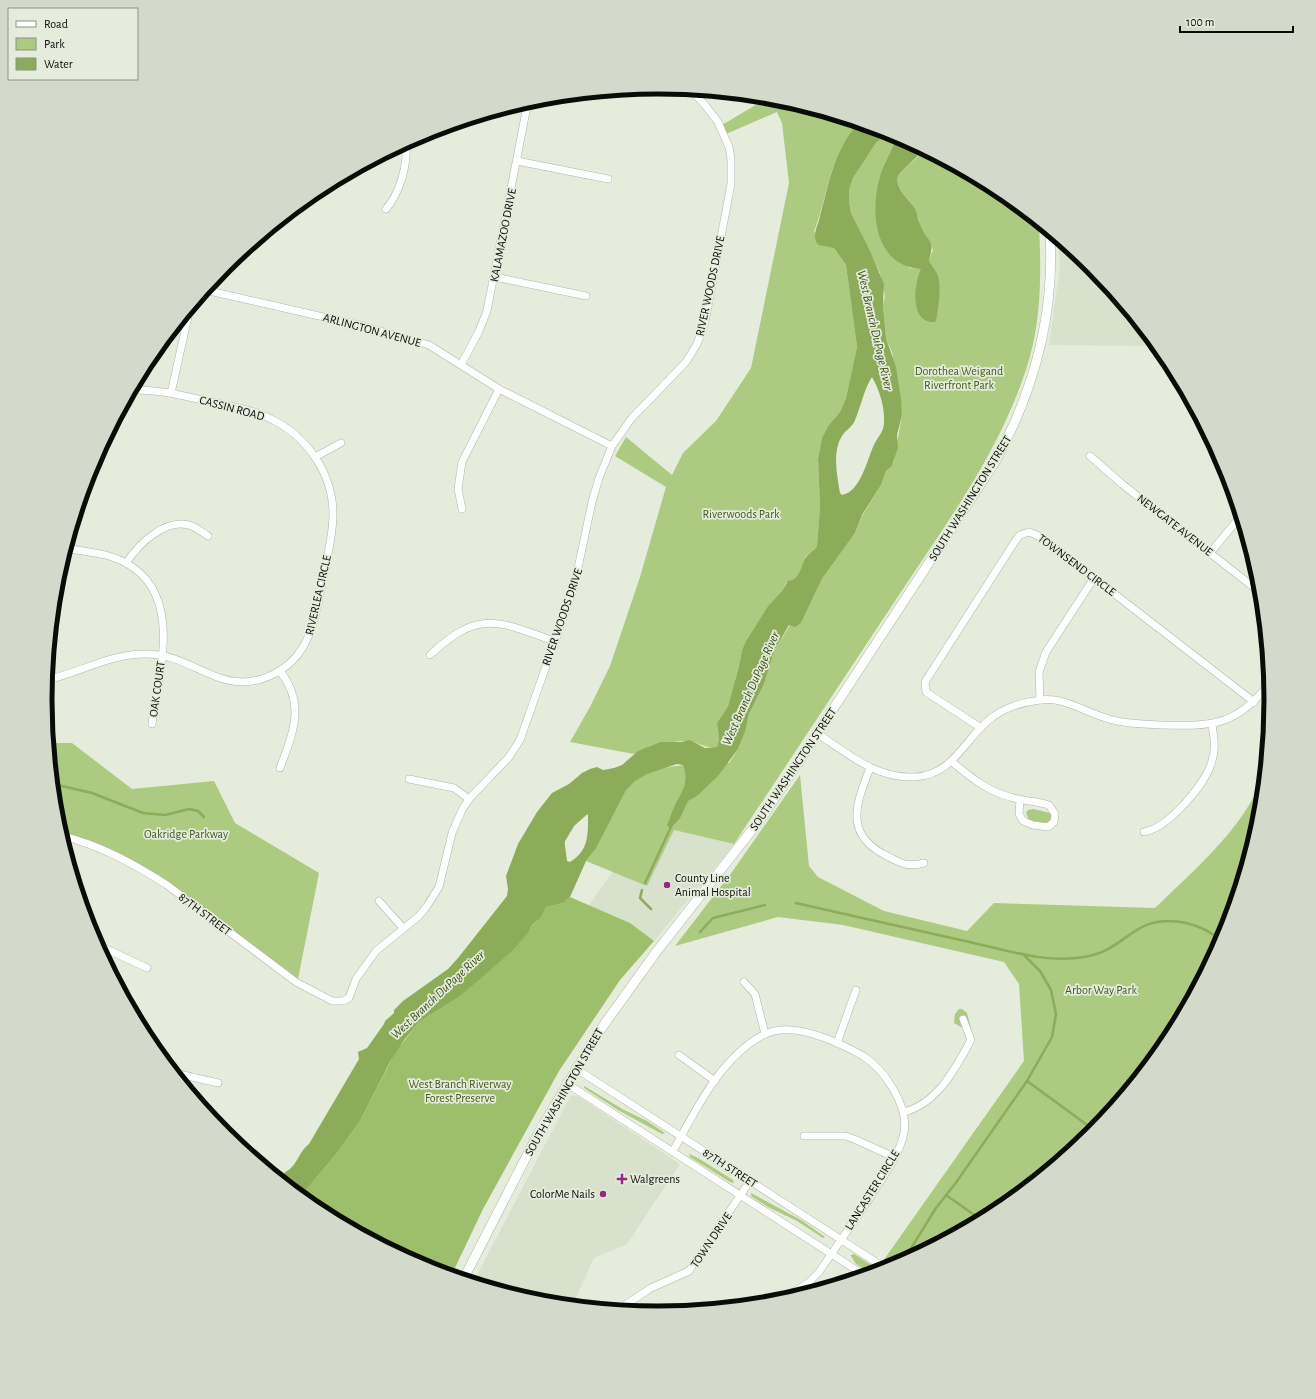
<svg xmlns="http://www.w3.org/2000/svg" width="1316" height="1399" font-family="'Alegreya Sans',sans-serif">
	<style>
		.built { fill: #d7e1cb }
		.green { fill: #acca80 }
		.forest { fill: #9dbe6b }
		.water { fill: #8cac59; fill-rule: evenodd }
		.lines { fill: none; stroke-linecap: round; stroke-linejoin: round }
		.stream { stroke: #8cac59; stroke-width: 2.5 }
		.river { stroke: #8cac59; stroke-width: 14 }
		.minor-casing { stroke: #afb5a7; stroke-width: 8 }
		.major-casing { stroke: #afb5a7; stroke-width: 10 }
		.minor { stroke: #fff; stroke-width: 7 }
		.major { stroke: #fff; stroke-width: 9 }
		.poi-dot { fill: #982684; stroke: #e5ecdc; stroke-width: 1.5 }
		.labels { text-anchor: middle; stroke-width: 3.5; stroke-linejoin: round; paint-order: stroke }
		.street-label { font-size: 12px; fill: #0a0c08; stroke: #e5ecdc }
		.park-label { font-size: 12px; fill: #43581e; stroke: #e5ecdc }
		.poi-label { font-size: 12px; fill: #0a0c08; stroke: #e5ecdc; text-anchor: start }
		.water-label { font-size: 13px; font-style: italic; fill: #3b4f14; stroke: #e5ecdc }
		.rim { fill: none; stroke: #0a0c08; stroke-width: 5 }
	</style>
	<rect width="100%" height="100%" fill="#e5ecdc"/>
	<g class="built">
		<polygon points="1058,239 1092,266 1157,346 1049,345 1060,266"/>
		<polygon points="674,830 734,844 654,941 630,923 589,905 613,871 647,886"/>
		<polygon points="573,1095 579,1097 680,1164 627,1244 594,1258 573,1304 538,1301 474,1281 539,1156 570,1097"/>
	</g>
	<g class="green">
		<path d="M769,97L778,98L859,123C830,152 828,195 814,232L834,248L846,265L857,347L846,398L840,412L828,426L822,438L818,459L820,507L817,546L814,551L806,556L798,577L786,583L782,591L768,606L746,641L742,650L739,666L728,706L717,723L719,739L717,747C703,749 698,741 687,741C671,740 654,747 639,751L634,754L570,742L590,707L610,666L640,577L666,487L615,456L626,437L672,475L683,453L716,421L751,368L789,183L782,123L777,112L726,134L722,125Z"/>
		<path d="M888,132L910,143L898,141L894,143L879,180L909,268L922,269L938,314L939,287L929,260L933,250C929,242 924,235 921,228C918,221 918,213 914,207C908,199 894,188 898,176C900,172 919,156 925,150L999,190L1039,223C1041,269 1042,315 1029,360C1003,447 950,518 901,592C845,676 790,760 734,844L674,830L647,886L586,861C602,840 611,814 625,791C643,762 699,764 729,763L738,749L745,732L749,714L764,684L775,649L790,625L801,623L822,579L855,533L862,516L881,485L886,471L892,466L894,461L902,415L892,352L886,338L883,305L885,296L880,273L851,213L849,201V190L853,178L876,143Z"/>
		<path d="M49,743H72L132,789L214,781L235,823L319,873L298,979C217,927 159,857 61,832L57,819Z"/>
		<path d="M800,775L809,866L818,877L884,911L967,931L994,903L1155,908C1195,869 1241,831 1263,778L1259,819L1224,934L1173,1030L1153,1059L1091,1133L998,1209L891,1266L883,1261L1024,1061L1019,984L1004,962L843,925L778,917L675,946L732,872Z"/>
		<polygon points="1033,809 1051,813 1051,820 1046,823 1029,820 1026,813 1028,810"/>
		<polygon points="959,1009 962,1009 967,1013 972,1033 954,1023 955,1014"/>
		<polygon points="584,1086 624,1110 647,1121 665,1133 662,1134 618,1110 584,1088"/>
		<polygon points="689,1154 698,1158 733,1180 734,1183 730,1182 690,1157"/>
		<polygon points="751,1193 801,1220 825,1237 823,1238 797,1221 768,1207 751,1196"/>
		<polygon points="854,1254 879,1270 870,1273 856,1264 851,1256 851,1255"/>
	</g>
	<polygon class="forest" points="570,897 630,923 654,941 620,980 559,1071 483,1209 452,1274 423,1266 317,1209 301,1196 337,1153 360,1121 396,1051 419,1022 459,997 529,932 531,926 537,921 546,907 563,903"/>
	<g class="water">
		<path d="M859,123L888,132L876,143L853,178L849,190V201L851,213L870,251L884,284L883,305L886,338L896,367L901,399L902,415L897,435L898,447L892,466L886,471L881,485L862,515L855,533L822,579L801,623L795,627L789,625L775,649L764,684L749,714L745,732L738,749L718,776L697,796L688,801L680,818L670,829L667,825C670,820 671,813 674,807C681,793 690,783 683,765L677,764L647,774L635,781L626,790L596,848L586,861L570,897L563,903L546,907L540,918L531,926L529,932L512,951L459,997L419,1022L404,1040L390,1062L360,1121L337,1153L301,1196L282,1180L285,1172C297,1167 299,1151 309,1144L359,1059L358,1052L367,1048L384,1024L385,1021L394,1013V1010L403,1001L448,969L458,958L507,896L508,889L506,876L518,844L537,812L552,793L569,784L582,773L590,769L597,767L603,770L614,768L622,765L638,751L661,742H681L690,740L705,748L717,747L719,739L717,723L728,706L739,666L742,650L746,641L768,606L782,591L788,581C801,579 800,567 806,557C809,553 814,552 817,546L820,507L818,459L822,438L828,426L840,412L846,398L857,347L846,265L834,248L819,245L816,242C813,232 818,226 820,216C829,184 834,148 859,123ZM872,377C879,389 885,407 884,422C884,433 877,437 873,447C867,461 860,492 842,495L840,493C837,475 832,452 842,436C845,430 853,427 855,420C861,406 864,389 872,377ZM582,811L588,815C588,834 589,851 570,862L567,861L563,830L570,819Z"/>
		<path d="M898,141L910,143L924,150C919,155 900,172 898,176C894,188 908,199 914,207C918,212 917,219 920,224C926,242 936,238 929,260C931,266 936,270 938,276C941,285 939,314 935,322C909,324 914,283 921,269C876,266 870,217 879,180C882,167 890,155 894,143Z"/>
	</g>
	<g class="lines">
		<g class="stream">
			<polyline points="53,784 92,793 143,813 165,815 189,809 198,811 204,817"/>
			<polyline points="645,883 671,827"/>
			<polyline points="642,890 640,898 651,909"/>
			<path d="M796,903C852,916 908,928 965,941C1003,949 1045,964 1084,957C1129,950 1132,912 1186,923C1199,926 1212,932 1221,941"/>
			<polyline points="700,932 713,918 765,905"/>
			<polyline points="1027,1081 1094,1130"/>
			<polyline points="946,1195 980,1219"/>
			<polyline points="905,1258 936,1208 955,1184 1027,1081 1052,1037 1056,1014 1051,990 1040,971 1023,954"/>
		</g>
		<polyline class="river" points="554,846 569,821 593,800"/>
		<g class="minor-casing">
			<g id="minor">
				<polyline points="517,161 608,179"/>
				<path d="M386,209C400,193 408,164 406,143"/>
				<polyline points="495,277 586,296"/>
				<polyline points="205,290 363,326 429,345 499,389 612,446"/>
				<polyline points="461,365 479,331 487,311 528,101"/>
				<polyline points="171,393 190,308"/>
				<polyline points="1090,456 1122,484 1261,593"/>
				<polyline points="315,457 341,443"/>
				<polyline points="462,509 458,489 462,462 499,389"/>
				<path d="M66,548C86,552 108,553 126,563C184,595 159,672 152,724"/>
				<polyline points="1210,553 1240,517"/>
				<path d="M126,563C138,545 166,516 192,526C197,528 203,533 208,536"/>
				<path d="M430,655C479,609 497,621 554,641"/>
				<path d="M280,671C306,704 293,733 280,768"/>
				<path d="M47,680C81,672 112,653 148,654C198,655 225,704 281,670C311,651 315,617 322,584C326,561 333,538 333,514C333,474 307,436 271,419C254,410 234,407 216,403C188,397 160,389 132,390"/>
				<polyline points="1040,700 1039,672 1046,652 1094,578"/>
				<polyline points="981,728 932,696 926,692 925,682 1016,540 1020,535 1029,532 1041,537 1254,702"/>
				<path d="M818,734C848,754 877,779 915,777C955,775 966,735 994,716C1008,706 1024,702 1040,700C1063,697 1079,709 1100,716C1121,724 1141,724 1163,725C1213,726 1236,726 1269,684"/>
				<path d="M952,762C969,776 987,791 1010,797C1023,801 1037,801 1049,805L1055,814L1054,822L1048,827L1033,825L1023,821L1019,814L1020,800"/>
				<path d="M870,768C855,806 844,836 889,857C903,864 908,867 924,863"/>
				<polyline points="409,779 454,788 469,799"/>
				<path d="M1144,832C1168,828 1206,784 1212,761C1216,749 1214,737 1212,725"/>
				<path d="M62,836C100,845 134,864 167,885L296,982L332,1001H343L349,998L356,979L376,951L419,916L427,906L439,887L452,833L462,810L469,799L509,757L520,740L574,587L592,502L599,478L612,446L631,419L686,362L697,344L705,322L731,184V159L729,147L718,122L705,105L691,90"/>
				<polyline points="379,901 403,928"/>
				<polyline points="98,945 147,968"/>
				<polyline points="744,982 755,994 765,1034"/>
				<polyline points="837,1043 856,990"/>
				<polyline points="679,1055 715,1081"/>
				<polyline points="575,1068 885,1268"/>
				<polyline points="175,1073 218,1083"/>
				<polyline points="566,1083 864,1275"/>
				<path d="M904,1112C938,1103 955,1069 971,1040L963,1019"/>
				<polyline points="804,1136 845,1136 854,1139 894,1157"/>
				<path d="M673,1151C696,1110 720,1058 763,1035C783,1025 805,1031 825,1038C838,1043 851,1049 863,1056C885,1070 909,1106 904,1133C899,1157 880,1181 867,1202C851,1225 835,1249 819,1272L808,1283L783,1299"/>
				<polyline points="619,1309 651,1288 689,1271 750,1181"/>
			</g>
		</g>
		<g class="major-casing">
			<path id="major" d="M464,1278L539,1132L598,1033L657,951L763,816L995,462C1034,391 1055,314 1050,232"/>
		</g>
		<use href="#minor" class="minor"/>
		<use href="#major" class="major"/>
	</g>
	<g class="poi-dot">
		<circle cx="667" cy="885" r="4"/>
		<path d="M620 1173h4v4h4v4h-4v4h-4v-4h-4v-4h4z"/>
		<circle cx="603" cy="1194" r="4"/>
	</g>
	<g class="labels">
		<g class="street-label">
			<text transform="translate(503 235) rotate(-79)" y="4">KALAMAZOO DRIVE</text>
			<text transform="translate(710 286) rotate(-78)" y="4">RIVER WOODS DRIVE</text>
			<text transform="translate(372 330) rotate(15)" y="4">ARLINGTON AVENUE</text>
			<text transform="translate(232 408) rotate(15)" y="4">CASSIN ROAD</text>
			<text transform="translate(970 498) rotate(-58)" y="4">SOUTH WASHINGTON STREET</text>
			<text transform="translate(1175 525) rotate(38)" y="4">NEWGATE AVENUE</text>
			<text transform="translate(1077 565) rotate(37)" y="4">TOWNSEND CIRCLE</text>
			<text transform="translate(318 595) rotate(-77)" y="4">RIVERLEA CIRCLE</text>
			<text transform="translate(562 617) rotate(-71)" y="4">RIVER WOODS DRIVE</text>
			<text transform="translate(157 689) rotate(-82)" y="4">OAK COURT</text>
			<text transform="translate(793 769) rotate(-56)" y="4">SOUTH WASHINGTON STREET</text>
			<text transform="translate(205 914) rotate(37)" y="4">87TH STREET</text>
			<text transform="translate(564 1092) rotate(-60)" y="4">SOUTH WASHINGTON STREET</text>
			<text transform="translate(730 1168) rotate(33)" y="4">87TH STREET</text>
			<text transform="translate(872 1190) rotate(-58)" y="4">LANCASTER CIRCLE</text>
			<text transform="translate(711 1240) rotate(-56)" y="4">TOWN DRIVE</text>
		</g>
		<g class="park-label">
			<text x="959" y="375">Dorothea Weigand<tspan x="959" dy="14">Riverfront Park</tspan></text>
			<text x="741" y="518">Riverwoods Park</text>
			<text x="186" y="838">Oakridge Parkway</text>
			<text x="1101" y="994">Arbor Way Park</text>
			<text x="460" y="1088">West Branch Riverway<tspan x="460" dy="14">Forest Preserve</tspan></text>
		</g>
		<g class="poi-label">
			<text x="675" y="882">County Line<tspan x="675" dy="14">Animal Hospital</tspan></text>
			<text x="630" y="1183">Walgreens</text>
			<text x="595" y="1198" text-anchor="end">ColorMe Nails</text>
		</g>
		<g class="water-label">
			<text transform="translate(876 330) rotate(77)" y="5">West Branch DuPage River</text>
			<text transform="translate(750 688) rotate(-66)" y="5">West Branch DuPage River</text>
			<text transform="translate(437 994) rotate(-43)" y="5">West Branch DuPage River</text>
		</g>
	</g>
	<path d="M0 0H1316V1399H0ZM52 700a606 606 0 1 1 1212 0a606 606 0 1 1-1212 0Z" fill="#d3dacb" fill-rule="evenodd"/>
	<path class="rim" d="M52 700a606 606 0 1 1 1212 0a606 606 0 1 1-1212 0Z"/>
	<rect x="8" y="8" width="130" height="72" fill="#e5ecdc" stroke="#8d9287"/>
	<rect x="16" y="21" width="20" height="6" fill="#ffffff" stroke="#8d9287"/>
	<text x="44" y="28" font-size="12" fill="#0a0c08">Road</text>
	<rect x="16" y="38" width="20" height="12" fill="#acca80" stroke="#8d9287"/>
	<text x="44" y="48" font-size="12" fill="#0a0c08">Park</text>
	<rect x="16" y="58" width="20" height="12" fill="#8cac59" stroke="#8d9287"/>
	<text x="44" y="68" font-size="12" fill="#0a0c08">Water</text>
	<path d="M1180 26v6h113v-6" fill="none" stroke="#0a0c08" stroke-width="2"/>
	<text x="1186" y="26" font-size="12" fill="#0a0c08" stroke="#e5ecdc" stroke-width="3" paint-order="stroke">100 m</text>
</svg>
